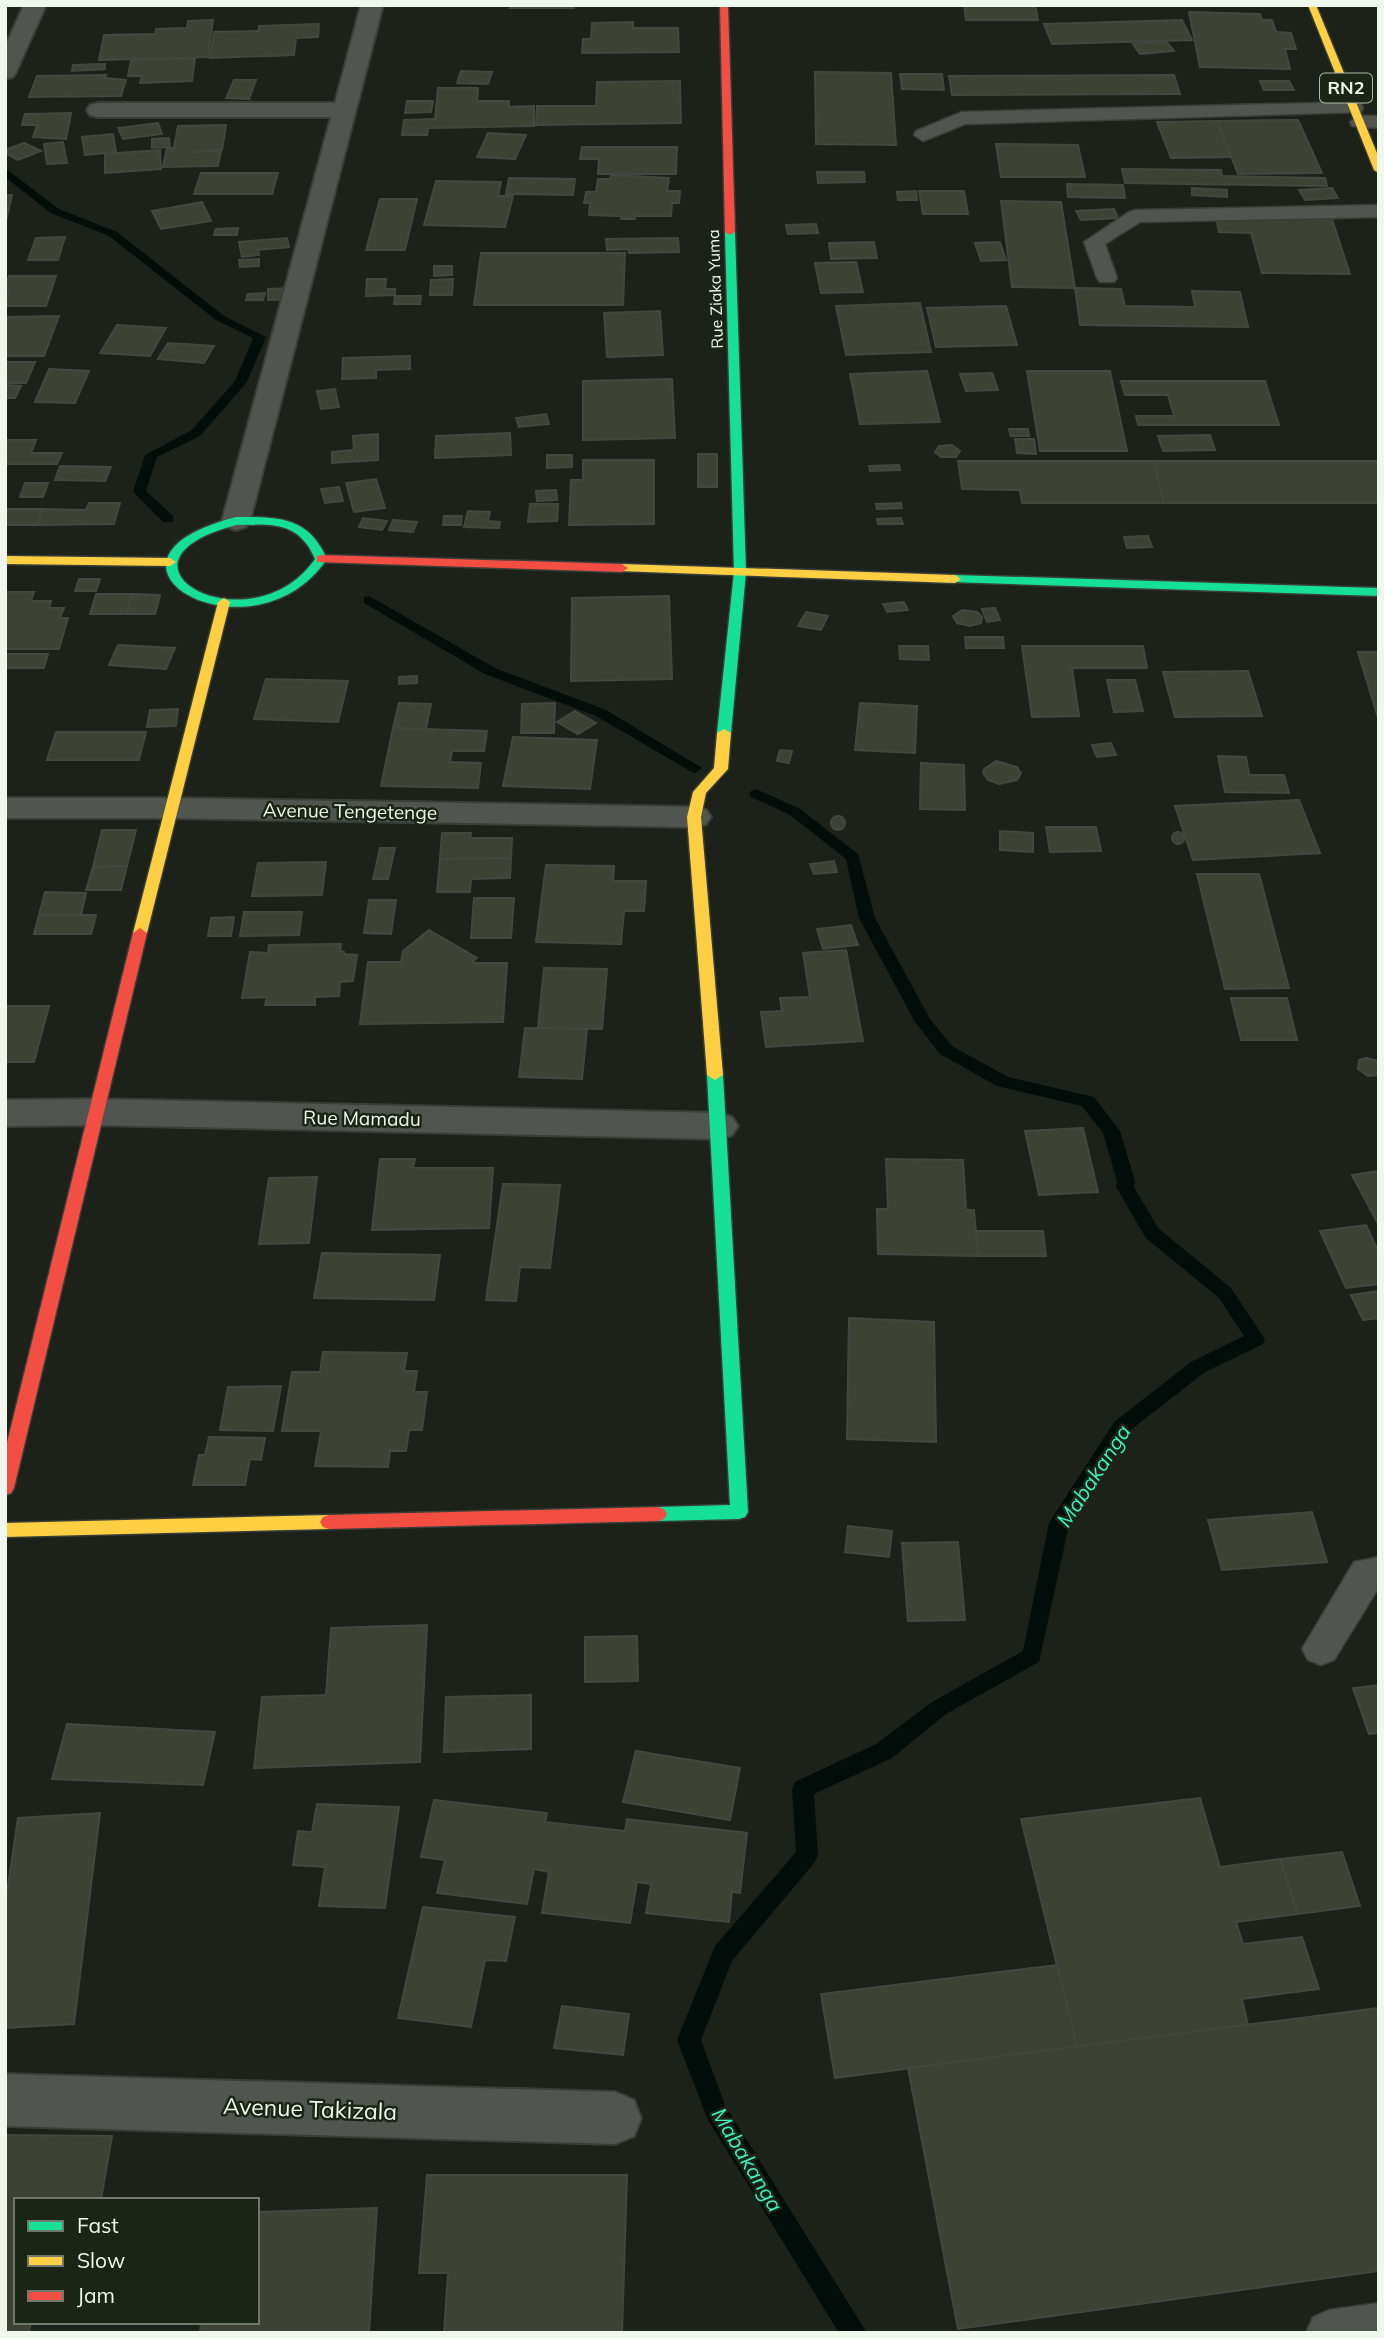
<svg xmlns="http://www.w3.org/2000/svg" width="1384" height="2338" font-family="Mulish,sans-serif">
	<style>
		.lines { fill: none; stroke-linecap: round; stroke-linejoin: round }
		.stream { fill: #030e0a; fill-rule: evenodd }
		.building { fill: #3d4234; stroke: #434740; stroke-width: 2 }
		.lane-casing { stroke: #393e38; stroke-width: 3 }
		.street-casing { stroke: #393e38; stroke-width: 4 }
		.fast-casing { stroke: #393e38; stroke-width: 3 }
		.slow-casing { stroke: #393e38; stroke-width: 3 }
		.jam-casing { stroke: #393e38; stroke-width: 3 }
		.lane { fill: #51554f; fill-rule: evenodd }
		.street { fill: #51554f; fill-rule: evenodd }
		.fast { fill: #16e098; fill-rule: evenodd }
		.slow { fill: #ffcf43; fill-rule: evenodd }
		.jam { fill: #f24e42; fill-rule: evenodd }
		.labels { text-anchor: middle; stroke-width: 5; stroke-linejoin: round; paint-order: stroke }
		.far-street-label { font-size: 16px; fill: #f0f7ed; stroke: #1b2516 }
		.shield { fill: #1b2516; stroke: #b0b8ac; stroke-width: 2 }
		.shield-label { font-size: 18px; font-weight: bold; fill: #f0f7ed }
		.street-label { font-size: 19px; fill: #f0f7ed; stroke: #1b2516 }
		.water-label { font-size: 21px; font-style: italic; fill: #3ef0c2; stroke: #1b2516 }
		.near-street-label { font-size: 23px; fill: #f0f7ed; stroke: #1b2516 }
	</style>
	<rect width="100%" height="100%" fill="#1c221a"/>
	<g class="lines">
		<g class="stream">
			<polygon points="5,168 59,209 117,232 224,316 266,337 247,382 200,436 157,457 146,491 173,516 173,522 163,522 133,492 145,455 192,430 235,381 253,338 216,320 109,236 51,213 5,177"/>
			<polygon points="369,596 495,668 606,710 702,768 695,773 690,771 596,716 485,674 364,603 364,597"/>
			<polygon points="756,789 800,809 858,854 875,918 930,1019 952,1046 1008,1077 1094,1097 1120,1131 1135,1181 1134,1187 1158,1228 1231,1288 1265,1339 1263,1344 1205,1372 1128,1432 1069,1525 1039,1662 946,1714 892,1758 814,1794 818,1855 815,1862 732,1961 701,2040 725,2105 867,2333 839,2333 708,2120 677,2040 715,1946 796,1852 792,1789 795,1782 876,1744 932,1702 1023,1651 1049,1523 1114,1422 1191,1362 1244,1336 1219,1298 1146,1238 1116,1187 1117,1181 1103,1133 1082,1106 997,1086 940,1054 915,1022 859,918 846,859 790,815 751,797 749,794 751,791"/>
		</g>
	</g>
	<g class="building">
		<polygon points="511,5 574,5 574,8 510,8"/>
		<polygon points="964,5 1035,5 1038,20 966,20"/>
		<polygon points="1189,12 1260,14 1262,20 1272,20 1276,32 1291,33 1296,49 1285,49 1290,69 1200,67"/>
		<polygon points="213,20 208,57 99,60 104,35 155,34 156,29 187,28 188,21"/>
		<polygon points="1182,20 1192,40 1052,44 1044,24"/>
		<polygon points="633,22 633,28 678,28 679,52 582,53 583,39 591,39 592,23"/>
		<polygon points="319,24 318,37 296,38 294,55 210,58 214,32 259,31 259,26"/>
		<polygon points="1166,41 1174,51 1140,54 1133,44"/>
		<polygon points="195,58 192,81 140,83 142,76 128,76 131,60"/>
		<polygon points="105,64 105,69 72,71 73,65"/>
		<polygon points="461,71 492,72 488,84 457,83"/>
		<polygon points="815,72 891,73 896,145 816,144"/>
		<polygon points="900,74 942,74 944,90 902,89"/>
		<polygon points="106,75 105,78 126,80 121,96 29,97 37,76"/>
		<polygon points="1174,75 1180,94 952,95 949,76"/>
		<polygon points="234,80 256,80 249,99 226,98"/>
		<polygon points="680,81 681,123 536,125 537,106 596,106 597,82"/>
		<polygon points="1260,81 1289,81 1294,90 1264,90"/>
		<polygon points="438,88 478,88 477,101 509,101 509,107 534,106 534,126 428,128 427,135 402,135 404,120 435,119"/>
		<polygon points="407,101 433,101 431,112 405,113"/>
		<polygon points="71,113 66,139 33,137 37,125 22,125 25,114"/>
		<polygon points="1298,120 1322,173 1238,174 1217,121"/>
		<polygon points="1217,121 1231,157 1171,158 1157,122"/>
		<polygon points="158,123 162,134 123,139 118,128"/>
		<polygon points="226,125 222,150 191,152 221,151 218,166 163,167 167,148 174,148 178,126"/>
		<polygon points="488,133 526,135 515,159 477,157"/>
		<polygon points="113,134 116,152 85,155 82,137"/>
		<polygon points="169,138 170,147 152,148 152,139"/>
		<polygon points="63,142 67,163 47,164 44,144"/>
		<polygon points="24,143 41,151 18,160 5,153 5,150"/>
		<polygon points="996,144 1078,145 1085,177 1001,177"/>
		<polygon points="582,147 677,147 676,174 598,174 599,159 580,159"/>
		<polygon points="160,150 161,169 105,173 105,154"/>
		<polygon points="1122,169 1221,170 1222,176 1325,178 1327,186 1125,183"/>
		<polygon points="817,172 864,172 865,182 818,183"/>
		<polygon points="201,173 278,173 272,194 194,194"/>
		<polygon points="611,175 669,178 667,191 680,191 679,203 672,203 671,216 635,216 635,219 621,219 621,216 589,215 590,203 584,203 586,192 596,192 598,179 610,179"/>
		<polygon points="509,178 575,179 573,195 506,194"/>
		<polygon points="436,181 501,182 498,196 513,196 505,227 424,225"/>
		<polygon points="1067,184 1123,185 1125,198 1068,197"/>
		<polygon points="1192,188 1227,190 1227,197 1192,195"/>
		<polygon points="1332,188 1338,198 1305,200 1299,190"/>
		<polygon points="916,191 917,200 898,200 897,192"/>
		<polygon points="919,191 964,191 968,214 923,214"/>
		<polygon points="5,195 12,195 5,225"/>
		<polygon points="380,199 417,199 405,250 366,250"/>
		<polygon points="1001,201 1061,202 1075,288 1012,287"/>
		<polygon points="202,202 211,221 161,229 152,211"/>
		<polygon points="1114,209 1118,218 1081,220 1076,211"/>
		<polygon points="1216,218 1332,219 1350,274 1262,273 1251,233 1219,232"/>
		<polygon points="816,224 818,233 788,234 786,225"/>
		<polygon points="238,228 237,235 214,235 216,229"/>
		<polygon points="65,237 58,260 28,260 36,238"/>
		<polygon points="287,238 289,247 258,250 259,255 242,257 239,242"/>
		<polygon points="678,238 679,252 629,253 628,249 607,250 606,239"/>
		<polygon points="874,242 877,258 831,259 829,243"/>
		<polygon points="1000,242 1006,260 981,261 975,243"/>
		<polygon points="481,253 625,253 623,305 474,305"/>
		<polygon points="259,259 259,266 240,267 239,260"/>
		<polygon points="856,262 863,292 821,293 815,263"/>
		<polygon points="434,266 452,266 452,275 434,276"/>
		<polygon points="9,276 56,276 46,306 5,306 9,293 5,293 5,288"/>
		<polygon points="367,279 386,279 385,289 395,289 395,295 366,296"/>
		<polygon points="453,279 452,295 430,295 431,280"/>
		<polygon points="295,288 294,299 268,300 268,289"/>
		<polygon points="1075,288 1121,289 1125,306 1195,307 1192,291 1240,292 1248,327 1080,325"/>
		<polygon points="265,293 263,300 246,300 248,294"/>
		<polygon points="395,296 421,296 420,304 394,304"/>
		<polygon points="920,303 931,352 846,355 836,306"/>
		<polygon points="1006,306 1017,345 936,347 927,308"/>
		<polygon points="660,311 663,355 607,357 604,313"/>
		<polygon points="59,316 44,356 5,356 5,317"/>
		<polygon points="117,325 166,328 150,356 100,353"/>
		<polygon points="168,343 214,346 204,363 158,359"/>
		<polygon points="410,356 410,369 376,370 376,378 342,379 343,358"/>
		<polygon points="5,362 35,362 26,383 5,383"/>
		<polygon points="49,369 89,371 75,403 35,402"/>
		<polygon points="927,371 940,422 860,424 850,374"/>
		<polygon points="1027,371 1110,371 1127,451 1040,451"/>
		<polygon points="992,373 998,390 966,391 960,374"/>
		<polygon points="672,379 675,438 583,440 583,381"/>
		<polygon points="1121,381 1265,381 1279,425 1138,425 1136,416 1174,416 1168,395 1125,395"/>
		<polygon points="5,385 21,386 15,398 5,398"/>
		<polygon points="335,389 339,407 321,409 317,391"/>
		<polygon points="546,414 549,424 519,427 516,418"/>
		<polygon points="1009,429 1028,429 1029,436 1011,436"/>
		<polygon points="510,433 511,455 435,458 436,436"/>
		<polygon points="378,434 378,460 332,463 332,452 354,450 353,436"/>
		<polygon points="1210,435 1215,450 1163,451 1158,436"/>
		<polygon points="1015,439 1034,439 1036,454 1017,453"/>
		<polygon points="5,440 36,440 31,453 62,453 57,464 5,464"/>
		<polygon points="952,445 960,451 956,457 941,457 935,452 939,446"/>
		<rect x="698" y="454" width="19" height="33"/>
		<polygon points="547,455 572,455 572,467 547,468"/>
		<polygon points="583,460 654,460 654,524 569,525 571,480 583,480"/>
		<polygon points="958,461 1154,461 1164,503 1022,503 1020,490 962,489"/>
		<polygon points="1154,461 1379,461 1379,503 1164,503"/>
		<polygon points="899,465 900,470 870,471 869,466"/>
		<polygon points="60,466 111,467 105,481 55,480"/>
		<polygon points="376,479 385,508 354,512 346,483"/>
		<polygon points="25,483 48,483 43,497 20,497"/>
		<polygon points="339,487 343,501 325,503 321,489"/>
		<polygon points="556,490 557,500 537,501 536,491"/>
		<polygon points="89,503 120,503 114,524 37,525 42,509 86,510"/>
		<polygon points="901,503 902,508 877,509 876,504"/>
		<polygon points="530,504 558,504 557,521 528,522"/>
		<polygon points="5,509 42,509 37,525 5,525"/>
		<polygon points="468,511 490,512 488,521 500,522 499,528 464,527"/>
		<polygon points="444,516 462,516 461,525 443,525"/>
		<polygon points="363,518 387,521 382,530 359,527"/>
		<polygon points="901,518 903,524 878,524 877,519"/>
		<polygon points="393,520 417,522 413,532 389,530"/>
		<polygon points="1148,536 1152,547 1127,548 1124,537"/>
		<polygon points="79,579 100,579 96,591 75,591"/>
		<polygon points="5,592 34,592 31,601 51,601 49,608 64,608 60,618 68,618 59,649 5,649"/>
		<polygon points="96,594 132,594 127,614 90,614"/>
		<polygon points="132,594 160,595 155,614 127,614"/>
		<polygon points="669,596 672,679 571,681 572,598"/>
		<polygon points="904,602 908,610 887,612 883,604"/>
		<polygon points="995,608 1000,620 987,622 982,609"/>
		<polygon points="962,610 977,612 982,617 981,623 970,626 957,623 953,616"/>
		<polygon points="806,612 828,616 821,630 798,626"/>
		<polygon points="965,637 1003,637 1004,648 966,648"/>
		<polygon points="118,645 175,648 166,669 109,665"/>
		<polygon points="899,646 928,646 929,660 900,659"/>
		<polygon points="1022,646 1143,646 1147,668 1072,668 1079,716 1032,717"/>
		<polygon points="1358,652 1379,652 1379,721"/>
		<polygon points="5,654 48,654 44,668 5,668"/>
		<polygon points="1248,671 1262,716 1175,717 1163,672"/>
		<polygon points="417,676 417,683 399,684 399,677"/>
		<polygon points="266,679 348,681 338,722 254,719"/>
		<polygon points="1107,680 1135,680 1143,711 1114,712"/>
		<polygon points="399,703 431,704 426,729 393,728"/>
		<polygon points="555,703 554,733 521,733 522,704"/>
		<polygon points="860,703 917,706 915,753 855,750"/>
		<polygon points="178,709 176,726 147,727 150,710"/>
		<polygon points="575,711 596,723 578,734 557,722"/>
		<polygon points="393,728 487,731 484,751 452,751 450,762 481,763 478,788 381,786"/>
		<polygon points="56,732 146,732 139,760 47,760"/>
		<polygon points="513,737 597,740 590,789 503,786"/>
		<polygon points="1111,743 1116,755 1097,757 1092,745"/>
		<polygon points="780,750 792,751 789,763 777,761"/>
		<polygon points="1218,756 1246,757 1249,775 1284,775 1289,793 1225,792"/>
		<polygon points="996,761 1017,767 1021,773 1017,780 999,784 988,780 983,773 984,769"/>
		<polygon points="921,763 964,765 965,810 920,809"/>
		<polygon points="1299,800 1320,853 1193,860 1175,806"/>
		<circle cx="838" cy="823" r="7"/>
		<polygon points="1046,827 1096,827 1101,851 1050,852"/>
		<polygon points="102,830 136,830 127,866 93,867"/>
		<polygon points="1000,831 1033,833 1033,852 1000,850"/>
		<circle cx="1178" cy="838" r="6"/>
		<polygon points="442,833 471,833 470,838 512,838 511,858 440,859"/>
		<polygon points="380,848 395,848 388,879 373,879"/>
		<polygon points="511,858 510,878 471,879 470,892 437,892 440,859"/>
		<polygon points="834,861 837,872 814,874 810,864"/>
		<polygon points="326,862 322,895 252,896 258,863"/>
		<polygon points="546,865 614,866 613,881 646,881 644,911 624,911 621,944 536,942"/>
		<polygon points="127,866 121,890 86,890 93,867"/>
		<polygon points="1197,874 1259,874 1289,988 1225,989"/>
		<polygon points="45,892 86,893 81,915 39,915"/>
		<polygon points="474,898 514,898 511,938 471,938"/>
		<polygon points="369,900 396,900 391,934 364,933"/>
		<polygon points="244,912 302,912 299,935 240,936"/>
		<polygon points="39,915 96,915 91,934 34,934"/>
		<polygon points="234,917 231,936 208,936 211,918"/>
		<polygon points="851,925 858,945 823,949 817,929"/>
		<polygon points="429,930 477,958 471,963 507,963 503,1022 360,1024 368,962 401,962 403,951"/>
		<polygon points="341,944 340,951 344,952 344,954 357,955 353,981 340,982 339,996 315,997 315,1005 265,1005 267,997 242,998 250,952 268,953 269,945"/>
		<polygon points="846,950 863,1041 766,1047 761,1012 782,1011 780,998 810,997 803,953"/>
		<polygon points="544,968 607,969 602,1029 538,1028"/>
		<polygon points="1231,998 1287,998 1297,1040 1241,1040"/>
		<polygon points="5,1006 49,1006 34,1062 5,1062"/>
		<polygon points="525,1028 587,1029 582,1079 519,1077"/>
		<polygon points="1366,1058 1379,1061 1379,1075 1368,1076 1358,1069 1359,1060"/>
		<polygon points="1083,1128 1098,1192 1039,1195 1025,1131"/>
		<polygon points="380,1159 415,1159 413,1168 493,1168 489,1228 372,1230"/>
		<polygon points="886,1159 963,1160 966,1210 974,1210 978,1256 878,1254 877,1209 888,1209"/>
		<polygon points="1379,1171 1379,1221 1377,1222 1352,1175"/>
		<polygon points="317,1177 309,1243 259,1244 269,1178"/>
		<polygon points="503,1184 560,1185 550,1268 520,1267 516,1301 486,1300"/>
		<polygon points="1366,1225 1379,1253 1379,1284 1346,1288 1320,1231"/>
		<polygon points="976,1231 1043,1231 1046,1256 978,1256"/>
		<polygon points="322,1253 440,1255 434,1300 314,1298"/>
		<polygon points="1379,1291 1379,1318 1363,1320 1351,1295"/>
		<polygon points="849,1318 934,1322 936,1442 847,1439"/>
		<polygon points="323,1352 407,1353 404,1371 417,1371 414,1392 427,1392 422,1430 409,1430 406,1451 390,1451 388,1467 315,1466 321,1431 282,1431 292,1372 320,1372"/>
		<polygon points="281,1386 273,1431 220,1430 228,1387"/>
		<polygon points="209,1437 265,1438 261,1460 250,1459 245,1485 193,1485 199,1455 205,1455"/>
		<polygon points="1312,1512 1327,1562 1222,1570 1208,1520"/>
		<polygon points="848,1526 892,1531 889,1557 845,1552"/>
		<polygon points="958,1542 965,1620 908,1621 902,1543"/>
		<polygon points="427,1625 420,1762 254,1768 262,1697 326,1695 331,1628"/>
		<polygon points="637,1636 638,1681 585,1682 585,1637"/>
		<polygon points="1379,1685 1379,1733 1369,1734 1353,1688"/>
		<polygon points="531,1695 531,1749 444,1752 446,1697"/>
		<polygon points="67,1724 215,1732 203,1785 52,1779"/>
		<polygon points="636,1751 740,1768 730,1820 623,1802"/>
		<polygon points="1200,1798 1220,1867 1280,1859 1298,1914 1236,1922 1243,1944 1302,1937 1319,1989 1242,1999 1248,2025 1077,2047 1021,1819"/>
		<polygon points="434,1800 547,1813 545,1822 625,1831 627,1819 747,1833 740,1893 732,1892 729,1922 646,1913 651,1884 637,1882 630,1923 542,1913 549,1872 534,1869 527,1904 437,1893 445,1860 421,1857"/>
		<polygon points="317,1804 399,1807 385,1908 319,1906 325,1867 293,1865 298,1831 312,1832"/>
		<polygon points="100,1813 74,2024 5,2028 5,1906 18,1818"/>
		<polygon points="1342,1852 1360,1906 1298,1914 1280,1859"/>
		<polygon points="423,1907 515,1917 506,1961 485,1960 471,2027 398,2018"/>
		<polygon points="1057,1965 1077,2047 835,2078 821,1994"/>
		<polygon points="562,2006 629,2014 623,2055 554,2048"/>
		<polygon points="1379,2008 1379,2271 958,2329 908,2068"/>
		<polygon points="5,2135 112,2136 101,2200 16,2200 16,2322 31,2322 29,2333 5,2333"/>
		<polygon points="427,2175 627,2175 622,2333 444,2333 448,2273 419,2273"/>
		<polygon points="377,2208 369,2333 200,2333 201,2322 257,2322 257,2212"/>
	</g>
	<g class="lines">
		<g class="lane-casing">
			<g id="lane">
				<polygon points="1354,102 1361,104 1363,108 1361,112 965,124 923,141 914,135 916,131 962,112"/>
				<polygon points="1359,116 1379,116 1379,128 1352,126 1350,122"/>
				<polygon points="1379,205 1379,217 1140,222 1105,244 1117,278 1114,282 1100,282 1097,278 1084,242 1129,212 1136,210"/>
				<polygon points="1379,1557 1379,1587 1334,1660 1321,1665 1308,1660 1302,1649 1354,1562"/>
				<polygon points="1379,2303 1379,2333 1306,2333 1313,2317 1329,2310"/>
			</g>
		</g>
		<g class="street-casing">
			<g id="street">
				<polygon points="24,5 46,5 16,72 13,77 5,79 5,47"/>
				<polygon points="361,5 383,5 250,521 246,527 236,530 226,527 222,521 331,117 98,117 90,115 87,110 90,105 98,103 335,103"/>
				<polygon points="5,798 170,798 694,807 706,810 711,817 706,824 694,827 170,818 5,818"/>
				<polygon points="97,1099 719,1113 732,1117 738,1126 732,1135 719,1139 97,1125 5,1126 5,1100"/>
				<polygon points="5,2074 615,2092 634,2100 641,2118 634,2136 615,2144 5,2126"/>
			</g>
		</g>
		<g class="fast-casing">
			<g id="fast">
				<polygon points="730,229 735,232 746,572 731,733 724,737 717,733 734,572 725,232"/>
				<path d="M236,517C278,517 308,516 327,559C252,669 65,561 236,517ZM236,525C272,524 299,521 315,559C251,651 92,563 236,525Z"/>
				<polygon points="955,575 1379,588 1379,596 951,582 951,576"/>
				<polygon points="715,1070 723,1075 748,1512 745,1517 739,1519 658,1521 652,1519 649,1514 652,1509 658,1507 730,1505 707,1075"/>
			</g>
		</g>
		<g class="slow-casing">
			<g id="slow">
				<polygon points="1308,5 1316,5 1379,158 1379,173 1374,170"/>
				<polygon points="5,556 170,558 176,562 170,566 5,564"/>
				<polygon points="622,564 955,575 961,579 955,583 618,571 618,565"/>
				<polygon points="224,598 230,602 147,933 140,938 133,933 218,602"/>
				<polygon points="724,729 731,733 728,769 706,793 701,817 723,1075 715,1080 707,1075 687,817 693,792 714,768 717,733"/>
				<polygon points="329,1515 335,1517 338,1522 335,1527 329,1529 5,1537 5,1523"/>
			</g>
		</g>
		<g class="jam-casing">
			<g id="jam">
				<polygon points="720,5 728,5 735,232 730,235 725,232"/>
				<polygon points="321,555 622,564 628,568 622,572 317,562 317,556"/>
				<polygon points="140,928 147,933 14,1488 11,1493 5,1495 5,1451 133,933"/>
				<polygon points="658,1507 664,1509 667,1514 664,1519 658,1521 329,1529 323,1527 320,1522 323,1517 329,1515"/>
			</g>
		</g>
		<use href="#lane" class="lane"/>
		<use href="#street" class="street"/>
		<use href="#fast" class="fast"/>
		<use href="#slow" class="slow"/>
		<use href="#jam" class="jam"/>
	</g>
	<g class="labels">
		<g class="far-street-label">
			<text transform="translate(715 289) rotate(-92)" y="6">Rue Ziaka Yuma</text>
		</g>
		<rect class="shield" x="1320" y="73.5" width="52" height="29" rx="5"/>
		<g class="shield-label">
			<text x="1346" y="94">RN2</text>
		</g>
		<g class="street-label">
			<text transform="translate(350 811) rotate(1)" y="7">Avenue Tengetenge</text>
			<text transform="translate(362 1118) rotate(1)" y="7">Rue Mamadu</text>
		</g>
		<g class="water-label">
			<text transform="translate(1094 1476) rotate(-57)" y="7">Mabakanga</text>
			<text transform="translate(747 2160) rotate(59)" y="7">Mabakanga</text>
		</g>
		<g class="near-street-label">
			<text transform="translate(310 2109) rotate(2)" y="8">Avenue Takizala</text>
		</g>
	</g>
	<rect width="1384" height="2338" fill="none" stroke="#f0f7ed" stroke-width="14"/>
	<rect x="14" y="2198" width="245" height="126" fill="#1b2516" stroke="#70796c" stroke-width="2"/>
	<rect x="28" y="2221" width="35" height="10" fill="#16e098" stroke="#70796c" stroke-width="2"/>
	<text x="77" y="2233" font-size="21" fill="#f0f7ed">Fast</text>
	<rect x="28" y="2256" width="35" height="10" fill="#ffcf43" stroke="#70796c" stroke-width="2"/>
	<text x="77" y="2268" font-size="21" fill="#f0f7ed">Slow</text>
	<rect x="28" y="2291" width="35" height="10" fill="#f24e42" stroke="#70796c" stroke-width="2"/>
	<text x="77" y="2303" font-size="21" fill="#f0f7ed">Jam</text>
</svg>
